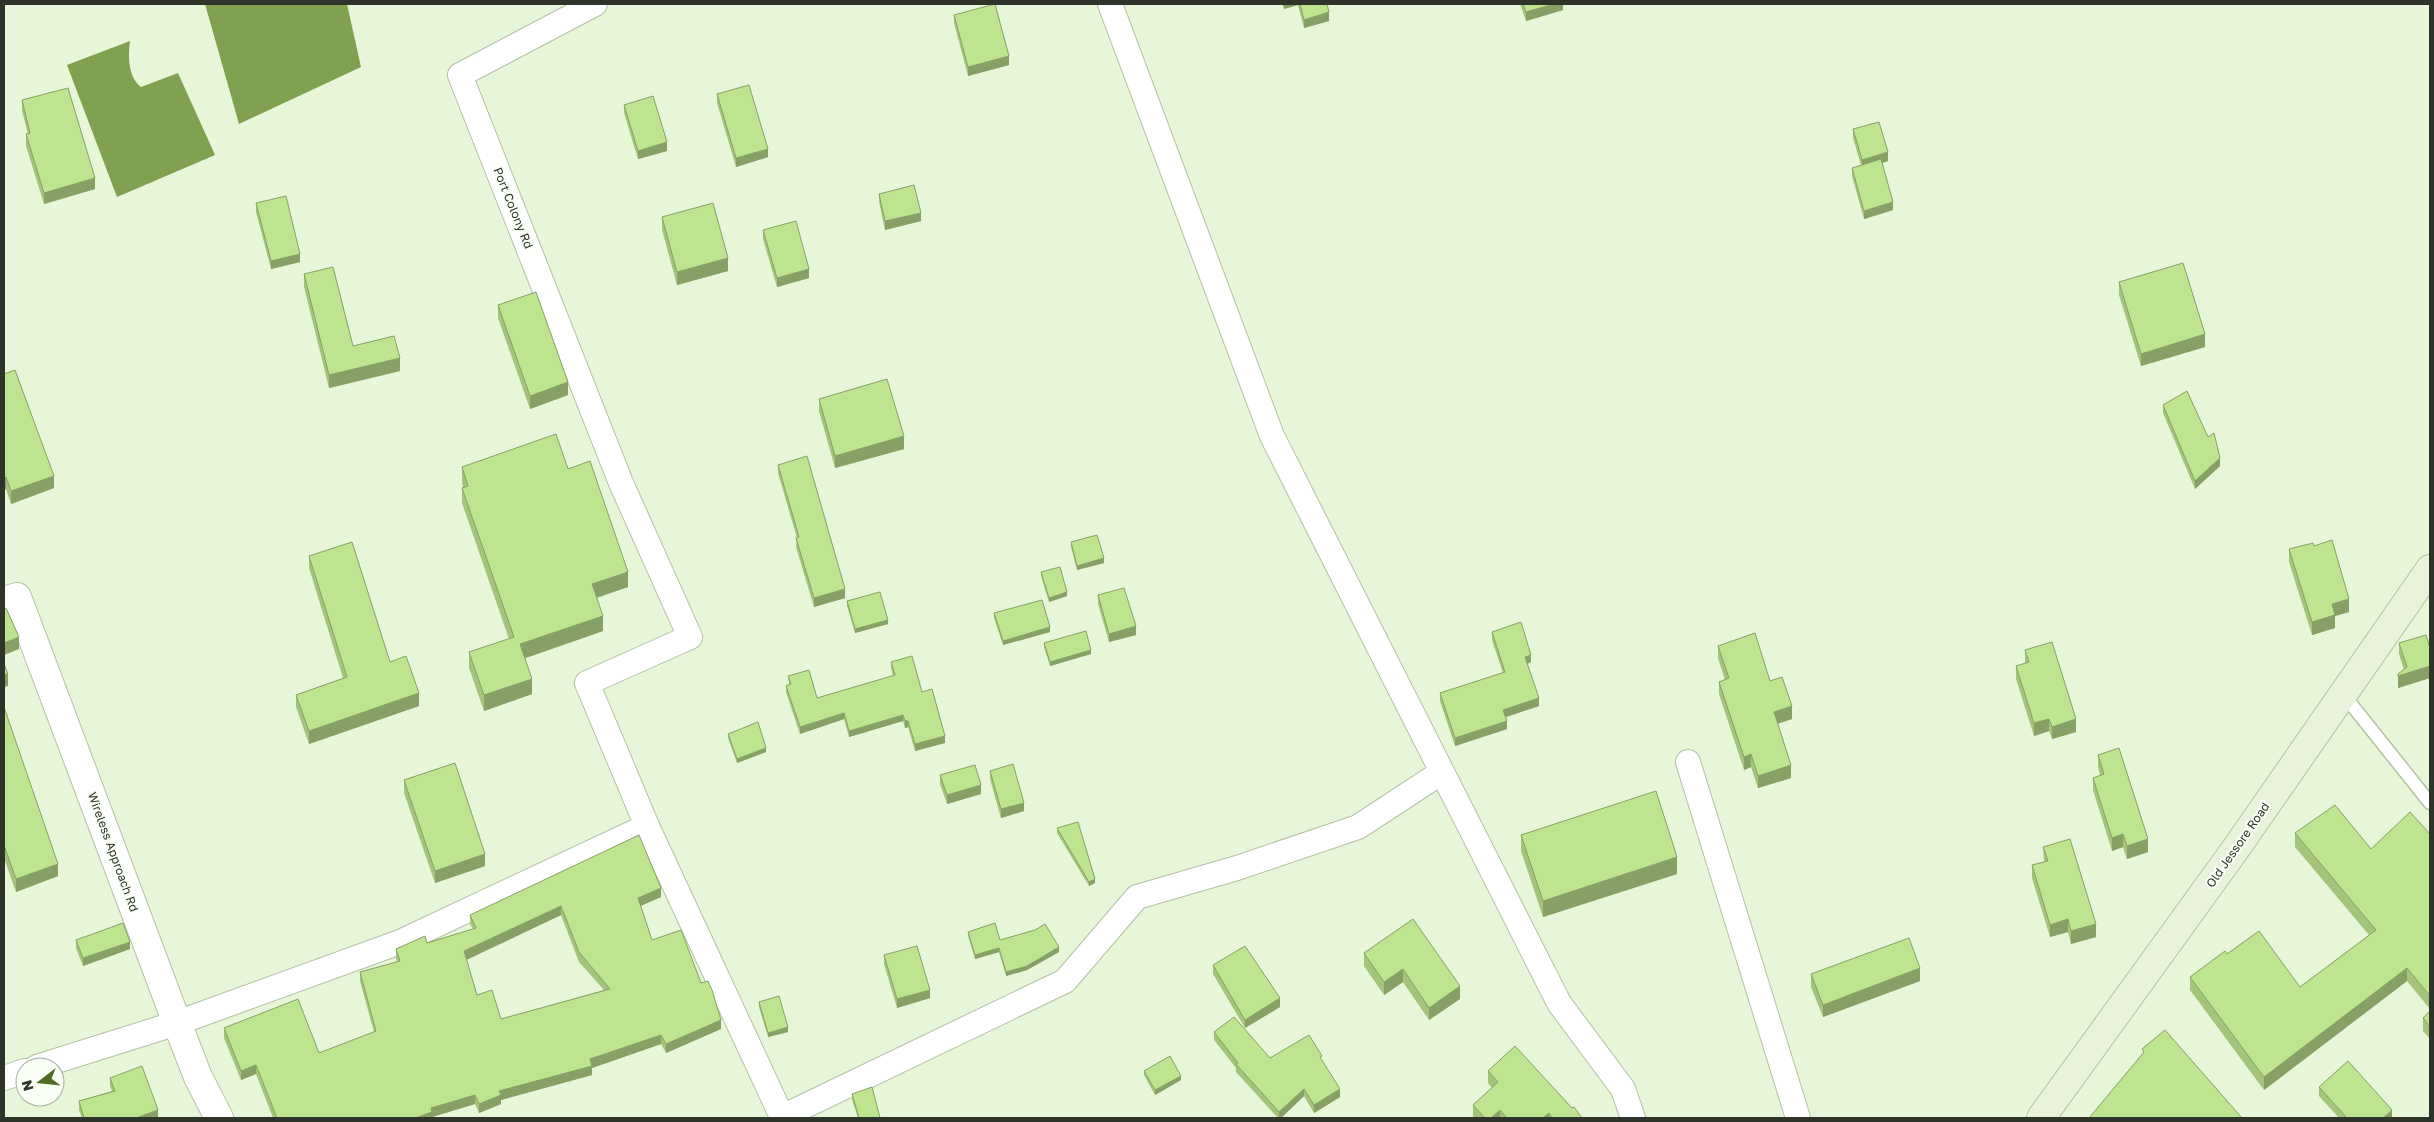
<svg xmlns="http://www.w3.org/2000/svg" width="2434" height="1122" font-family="'Golos Text',sans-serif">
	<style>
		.water { fill: #7fa150 }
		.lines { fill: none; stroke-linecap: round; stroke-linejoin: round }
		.service-casing { stroke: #b3c0a5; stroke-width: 15 }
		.minor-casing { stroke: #b3c0a5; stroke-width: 26 }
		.tertiary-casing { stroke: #b3c0a5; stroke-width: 30 }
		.secondary-casing { stroke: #b3c0a5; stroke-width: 30 }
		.service { stroke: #fff; stroke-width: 12 }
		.minor { stroke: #fff; stroke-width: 24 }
		.tertiary { stroke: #fff; stroke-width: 28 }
		.secondary { stroke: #e9f3dc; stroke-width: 28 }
		.wall { fill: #a4c47c; fill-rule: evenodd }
		.shaded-wall { fill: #86a065 }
		.building { fill: #bfe490; stroke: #86a065; fill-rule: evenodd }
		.labels { text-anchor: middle; stroke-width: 4.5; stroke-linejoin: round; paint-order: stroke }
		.street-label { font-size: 12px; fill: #2f342a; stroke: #f9fff4 }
	</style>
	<rect width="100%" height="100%" fill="#e7f5d9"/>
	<g class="water">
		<polygon points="205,4 347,4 361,67 239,124"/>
		<path d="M130,41C128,56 128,77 141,87L178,73L215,155L117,197L67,65Z"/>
	</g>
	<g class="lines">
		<g class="service-casing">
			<polyline id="service" points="2343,694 2430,803"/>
		</g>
		<g class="minor-casing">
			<g id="minor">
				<polyline points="595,4 460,75 621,483 690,637 587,683 647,826 782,1117 1065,981 1137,897 1237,868 1358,827 1442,772"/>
				<polyline points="1110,4 1272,436 1559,1003 1623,1089 1633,1118"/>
				<polyline points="1688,762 1798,1118"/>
				<polyline points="37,1067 177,1023 400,942 647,826"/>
				<polyline points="4,1078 25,1071"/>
			</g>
		</g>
		<g class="tertiary-casing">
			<polyline id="tertiary" points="4,601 17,597 177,1023 198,1077 219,1118"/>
		</g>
		<g class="secondary-casing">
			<polyline id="secondary" points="2041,1118 2237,847 2430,569"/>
		</g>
		<use href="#service" class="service"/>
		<use href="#minor" class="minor"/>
		<use href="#tertiary" class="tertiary"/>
		<use href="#secondary" class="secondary"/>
	</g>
	<g class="wall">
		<polygon points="1282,4 1327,4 1329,21 1304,28 1298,5 1284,9"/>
		<polygon points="1520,4 1563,4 1563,10 1526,21"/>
		<polygon points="954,15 1009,65 968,76 954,23"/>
		<polygon points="717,94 768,157 736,167 717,103"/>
		<polygon points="22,100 95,189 44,204 26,146 26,134 28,134 22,111"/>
		<polygon points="624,105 667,151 638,159 624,113"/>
		<polygon points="1853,129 1888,161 1882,163 1893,210 1864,219 1852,176 1852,168 1861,165 1853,138"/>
		<polygon points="879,194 921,221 885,230 879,202"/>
		<polygon points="256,203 300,262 271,269 256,212"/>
		<polygon points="662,217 728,271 677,285 662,230"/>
		<polygon points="763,230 809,278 777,287 763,239"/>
		<polygon points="304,274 353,346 400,371 329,388 304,287"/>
		<polygon points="2119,282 2205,347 2141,366 2119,295"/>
		<polygon points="498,305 568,395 530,409 498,318"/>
		<polygon points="4,374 54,488 11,504 6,489 4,490"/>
		<polygon points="819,399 904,449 835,468 819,411"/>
		<polygon points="2163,405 2208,437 2220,466 2195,489 2163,413"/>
		<polygon points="778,465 845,598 814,607 796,547 797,538 778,473"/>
		<polygon points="462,467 568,469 628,587 597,598 603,631 525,658 532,694 484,711 469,668 469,652 509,639 462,503 462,488 463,487 462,482"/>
		<polygon points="1071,542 1104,563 1077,570 1071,547"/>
		<polygon points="2314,546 2349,612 2335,616 2335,628 2312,635 2289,562 2289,549"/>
		<polygon points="309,556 390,662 419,706 309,744 296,707 296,695 343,678 309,568"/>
		<polygon points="1041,572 1067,596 1049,602 1041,576"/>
		<polygon points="1098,595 1136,635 1109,642 1098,604"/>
		<polygon points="847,601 888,624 855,633 847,606"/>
		<polygon points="994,613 1050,632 1003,645 994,618"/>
		<polygon points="1492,632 1531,662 1527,664 1539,706 1506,717 1507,729 1455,746 1440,701 1440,693 1503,673 1492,640"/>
		<polygon points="1044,643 1091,654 1050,666 1044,647"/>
		<polygon points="2399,643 2430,648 2430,678 2398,688 2398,674 2404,670 2399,654"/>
		<polygon points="1718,646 1770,681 1792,719 1777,723 1791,778 1758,788 1751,767 1744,770 1719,694 1719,682 1725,680 1718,658"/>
		<polygon points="2025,650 2076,732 2052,739 2049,731 2034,736 2016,679 2016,666 2025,663"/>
		<polygon points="891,662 922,692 945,743 915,751 908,727 905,728 903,721 849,737 844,719 800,734 786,692 786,686 789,684 788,676 817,698 893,676 891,668"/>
		<polygon points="4,707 58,876 16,892 4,858"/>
		<polygon points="728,734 766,752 737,763 728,738"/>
		<polygon points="2098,755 2148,852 2127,859 2123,847 2112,851 2093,790 2093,778 2100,775 2098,767"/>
		<polygon points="990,771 1024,811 1001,818 990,779"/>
		<polygon points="940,775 981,794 947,804 940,784"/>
		<polygon points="404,780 485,866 435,883 404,793"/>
		<polygon points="1057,828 1095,883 1089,886 1057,833"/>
		<polygon points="2295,833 2371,849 2430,834 2430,1009 2407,981 2264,1090 2190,990 2190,977 2227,954 2300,987 2369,935 2295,847"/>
		<polygon points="1521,835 1677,874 1543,917 1521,851"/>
		<polygon points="2043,847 2096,937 2071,944 2068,932 2050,937 2032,878 2032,865 2044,862"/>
		<path d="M661,897L640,906L652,940L701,983L721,1029L666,1053L661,1044L592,1068V1075L501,1100V1104L479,1113L475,1104L432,1117V1118H273L256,1074L241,1080L224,1038V1028L319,1053L374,1032L360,981V972L397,962L396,958V949L427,943L473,929L470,924V915ZM561,915L579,962L604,990L501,1019L477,995L466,960Z"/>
		<polygon points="1413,919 1460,999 1429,1020 1403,982 1384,995 1364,966 1364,953"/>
		<polygon points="1035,930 1059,952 1027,970 1006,976 999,952 975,959 968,936 968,932 1000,940"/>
		<polygon points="76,940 130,949 83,966 76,948"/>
		<polygon points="884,955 930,998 897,1008 884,964"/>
		<polygon points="1213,965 1280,1007 1245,1028 1213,974"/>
		<polygon points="1811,974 1920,981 1823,1017 1811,987"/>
		<polygon points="759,1002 788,1032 768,1037 759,1007"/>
		<polygon points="2430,1011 2430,1039 2423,1031 2423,1018"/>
		<polygon points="1214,1032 1270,1058 1322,1060 1340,1097 1314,1113 1304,1096 1281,1118 1278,1118 1236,1072 1236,1068 1214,1040"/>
		<polygon points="1144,1071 1181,1080 1155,1095 1144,1075"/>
		<polygon points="1488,1071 1582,1118 1474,1118 1473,1117 1473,1105 1492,1088 1488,1083"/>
		<polygon points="110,1078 158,1118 82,1118 79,1110 79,1101 112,1091 110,1086"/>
		<polygon points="2319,1087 2392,1118 2339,1118 2319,1096"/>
		<polygon points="852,1094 880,1118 858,1118 852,1099"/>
	</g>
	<g class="shaded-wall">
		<polygon points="1284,4 1298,4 1298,5 1284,9"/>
		<polygon points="1554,4 1563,4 1563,10 1526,21 1526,12"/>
		<polygon points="1329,12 1329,21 1304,28 1304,20"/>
		<polygon points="1009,56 1009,65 968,76 968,67"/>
		<polygon points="667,142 667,151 638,159 638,151"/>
		<polygon points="768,149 768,157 736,167 736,158"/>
		<polygon points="1888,152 1888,161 1862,169 1862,160"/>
		<polygon points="95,178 95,189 44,204 44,193"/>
		<polygon points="1893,202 1893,210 1864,219 1864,211"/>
		<polygon points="921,213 921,221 885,230 885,221"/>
		<polygon points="300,254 300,262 271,269 271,261"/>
		<polygon points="728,258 728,271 677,285 677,272"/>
		<polygon points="809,269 809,278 777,287 777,278"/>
		<polygon points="2205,334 2205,347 2141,366 2141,354"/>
		<polygon points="400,358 400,371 329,388 329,375"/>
		<polygon points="568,382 568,395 530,409 530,396"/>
		<polygon points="904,436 904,449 835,468 835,456"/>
		<polygon points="2220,458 2220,466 2195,489 2195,481"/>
		<polygon points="54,476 54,488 11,504 11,491"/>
		<polygon points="6,477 6,489 4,490 4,478"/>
		<polygon points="1104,558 1104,563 1077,570 1077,566"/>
		<polygon points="628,572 628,587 592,599 592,584"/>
		<polygon points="845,589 845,598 814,607 814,598"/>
		<polygon points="1067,592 1067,596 1049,602 1049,598"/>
		<polygon points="2349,599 2349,612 2335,616 2335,628 2312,635 2312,622 2332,604"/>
		<polygon points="603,616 603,631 520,660 520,644"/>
		<polygon points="888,620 888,624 855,633 855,629"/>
		<polygon points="1136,626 1136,635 1109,642 1109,634"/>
		<polygon points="1050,627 1050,632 1003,645 1003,641"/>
		<polygon points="19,637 19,649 4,655 4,643"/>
		<polygon points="1091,650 1091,654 1050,666 1050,662"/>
		<polygon points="1531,655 1531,662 1525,665 1525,657"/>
		<polygon points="2430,666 2430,678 2398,688 2398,676"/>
		<polygon points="8,674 8,686 4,687 4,675"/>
		<polygon points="532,679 532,694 484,711 484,695"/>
		<polygon points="419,693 419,706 309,744 309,731"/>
		<polygon points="1539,698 1539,706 1503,718 1503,710"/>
		<polygon points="1792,706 1792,719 1774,725 1774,712"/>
		<polygon points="844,713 844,719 800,734 800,727"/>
		<polygon points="903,715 903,721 849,737 849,731"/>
		<polygon points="2049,719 2049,731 2034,736 2034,723"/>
		<polygon points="2076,719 2076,732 2052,739 2052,727"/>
		<polygon points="905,721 908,721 908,727 905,728"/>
		<polygon points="1507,721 1507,729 1455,746 1455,738"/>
		<polygon points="945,736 945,743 915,751 915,744"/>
		<polygon points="766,748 766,752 737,763 737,759"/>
		<polygon points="1751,754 1751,767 1744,770 1744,757"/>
		<polygon points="1791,765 1791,778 1758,788 1758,776"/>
		<polygon points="981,785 981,794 947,804 947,795"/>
		<polygon points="1024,803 1024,811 1001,818 1001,809"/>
		<polygon points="2123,834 2123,847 2112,851 2112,838"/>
		<polygon points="2148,839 2148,852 2127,859 2127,846"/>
		<polygon points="485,854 485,866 435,883 435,871"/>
		<polygon points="1677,857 1677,874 1543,917 1543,901"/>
		<polygon points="58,864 58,876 16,892 16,879"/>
		<polygon points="1095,879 1095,883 1089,886 1089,882"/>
		<polygon points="661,888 661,897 638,907 638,898"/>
		<polygon points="561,906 561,915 464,961 464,951"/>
		<polygon points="2068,919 2068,932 2050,937 2050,925"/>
		<polygon points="2096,924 2096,937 2071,944 2071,931"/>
		<polygon points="130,942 130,949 83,966 83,958"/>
		<polygon points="1059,947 1059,952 1027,970 1006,976 1006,972"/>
		<polygon points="999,948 999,952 975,959 975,955"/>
		<polygon points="1920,968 1920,981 1823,1017 1823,1005"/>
		<polygon points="2407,968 2407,981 2264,1090 2264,1077"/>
		<polygon points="1403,969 1403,982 1384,995 1384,982"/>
		<polygon points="1460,986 1460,999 1429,1020 1429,1008"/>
		<polygon points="930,990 930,998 897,1008 897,999"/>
		<polygon points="1280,998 1280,1007 1245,1028 1245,1020"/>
		<polygon points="721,1020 721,1029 666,1053 666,1044"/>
		<polygon points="788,1027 788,1032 768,1037 768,1033"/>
		<polygon points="661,1035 661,1044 592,1068 592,1075 501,1100 501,1104 479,1113 479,1104 499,1091 590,1059"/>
		<polygon points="256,1065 256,1074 241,1080 241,1071"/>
		<polygon points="1181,1076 1181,1080 1155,1095 1155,1090"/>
		<polygon points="1304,1089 1304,1096 1281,1118 1279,1118 1279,1112"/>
		<polygon points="1340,1089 1340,1097 1314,1113 1314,1105"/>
		<polygon points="475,1095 475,1104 432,1117 432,1118 415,1118 431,1108"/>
		<polygon points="158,1110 158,1118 136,1118"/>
		<polygon points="1500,1110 1500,1118 1491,1118"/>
		<polygon points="2392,1110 2392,1118 2383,1118"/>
		<polygon points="1549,1113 1549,1118 1543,1118"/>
	</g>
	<g class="building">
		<polygon points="995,4 1009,56 968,67 954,15"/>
		<polygon points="1300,4 1327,4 1329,12 1304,20"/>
		<polygon points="1523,4 1554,4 1526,12"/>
		<polygon points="749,85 768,149 736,158 717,94"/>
		<polygon points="68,88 95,178 44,193 26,134 30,133 22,100"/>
		<polygon points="653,96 667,142 638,151 624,105"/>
		<polygon points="1879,122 1888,152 1862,160 1853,129"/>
		<polygon points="1881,159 1893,202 1864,211 1852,168"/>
		<polygon points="914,185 921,213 885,221 879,194"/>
		<polygon points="286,196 300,254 271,261 256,203"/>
		<polygon points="713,203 728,258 677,272 662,217"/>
		<polygon points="796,221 809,269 777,278 763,230"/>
		<polygon points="2183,263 2205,334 2141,354 2119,282"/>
		<polygon points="333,267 353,346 394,336 400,358 329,375 304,274"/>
		<polygon points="536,292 568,382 530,396 498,305"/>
		<polygon points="15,370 54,476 11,491 6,477 4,478 4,374"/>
		<polygon points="887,379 904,436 835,456 819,399"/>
		<polygon points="2187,391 2208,437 2214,433 2220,458 2195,481 2163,405"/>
		<polygon points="556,434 568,469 590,461 628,572 592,584 603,616 520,644 532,679 484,695 469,652 514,637 462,488 468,486 462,467"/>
		<polygon points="807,456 845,589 814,598 796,538 799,537 778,465"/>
		<polygon points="1097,535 1104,558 1077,566 1071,542"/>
		<polygon points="2332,540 2349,599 2332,604 2335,615 2312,622 2289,549 2313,543 2314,546"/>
		<polygon points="352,542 390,662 406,656 419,693 309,731 296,695 347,677 309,556"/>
		<polygon points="1060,567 1067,592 1049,598 1041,572"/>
		<polygon points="1124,588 1136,626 1109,634 1098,595"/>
		<polygon points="880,592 888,620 855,629 847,601"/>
		<polygon points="1042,600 1050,627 1003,641 994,613"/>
		<polygon points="6,608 19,637 4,643 4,609"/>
		<polygon points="1521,622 1531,655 1525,657 1539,698 1503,710 1507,721 1455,738 1440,693 1505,672 1492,632"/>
		<polygon points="1086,631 1091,650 1050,662 1044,643"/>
		<polygon points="1755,633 1770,681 1782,677 1792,706 1774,712 1791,765 1758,776 1751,754 1744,757 1719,682 1729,678 1718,646"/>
		<polygon points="2426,635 2430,648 2430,666 2398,676 2398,674 2407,667 2399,643"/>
		<polygon points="2052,642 2076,719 2052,727 2049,719 2034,723 2016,666 2029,662 2025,650"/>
		<polygon points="912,656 922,692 932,689 945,736 915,744 908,721 905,721 903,715 849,731 844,713 800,727 786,686 791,684 788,676 809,670 817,698 895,675 891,662"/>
		<polygon points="4,664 8,674 4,675"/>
		<polygon points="4,707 58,864 16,879 4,845"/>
		<polygon points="758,722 766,748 737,759 728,734"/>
		<polygon points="2119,748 2148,839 2127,846 2123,834 2112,838 2093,778 2104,774 2098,755"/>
		<polygon points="455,763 485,854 435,871 404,780"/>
		<polygon points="1013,764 1024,803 1001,809 990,771"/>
		<polygon points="975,765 981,785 947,795 940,775"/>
		<polygon points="1656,791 1677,857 1543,901 1521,835"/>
		<polygon points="2335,805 2371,849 2410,812 2430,834 2430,996 2407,968 2264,1077 2190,977 2225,951 2227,954 2259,931 2300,987 2376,930 2295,833"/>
		<polygon points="1078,822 1095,879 1089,882 1057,828"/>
		<path d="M639,835L661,888L638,898L652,940L681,930L701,983L708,981L712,990L721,1020L666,1044L661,1035L590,1059L592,1066L499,1091L501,1095L479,1104L475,1095L431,1108L432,1112L415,1118H277L256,1065L241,1071L224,1028L298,999L319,1053L376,1031L360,972L400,961L396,949L425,936L427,943L476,928L470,915ZM561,906L579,952L610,989L501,1019L492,990L477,995L464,951Z"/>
		<polygon points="2070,839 2096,924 2071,931 2068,919 2050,925 2032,865 2048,861 2043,847"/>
		<polygon points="1413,919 1460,986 1429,1008 1403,969 1384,982 1364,953"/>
		<polygon points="123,923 130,942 83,958 76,940"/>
		<polygon points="995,923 1000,940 1035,930 1045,924 1059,947 1027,966 1006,972 999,948 975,955 968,932"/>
		<polygon points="1909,938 1920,968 1823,1005 1811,974"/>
		<polygon points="917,946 930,990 897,999 884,955"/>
		<polygon points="1245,946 1280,998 1245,1020 1213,965"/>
		<polygon points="779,996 788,1027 768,1033 759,1002"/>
		<polygon points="2430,1011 2430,1026 2423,1018"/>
		<polygon points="1234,1017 1270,1058 1309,1035 1322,1056 1320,1057 1340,1089 1314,1105 1304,1089 1279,1112 1236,1064 1238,1063 1214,1032"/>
		<polygon points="2165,1030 2242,1118 2089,1118 2144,1052 2142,1049"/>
		<polygon points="1515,1046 1572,1108 1574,1107 1582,1118 1552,1118 1549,1113 1543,1118 1507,1118 1500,1110 1491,1118 1485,1118 1473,1105 1498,1082 1488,1071"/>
		<polygon points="1170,1056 1181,1076 1155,1090 1144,1071"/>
		<polygon points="2348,1061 2392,1110 2383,1118 2347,1118 2319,1087"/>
		<polygon points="142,1066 158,1110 136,1118 84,1118 79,1101 115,1091 110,1078"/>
		<polygon points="872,1087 880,1118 859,1118 852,1094"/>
	</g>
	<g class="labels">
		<g class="street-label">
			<text transform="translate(513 208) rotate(68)" y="4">Port Colony Rd</text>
			<text transform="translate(2238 845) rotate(-55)" y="4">Old Jessore Road</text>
			<text transform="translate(113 852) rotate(70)" y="4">Wireless Approach Rd</text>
		</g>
	</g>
	<rect width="2434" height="1122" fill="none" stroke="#2f342a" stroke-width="10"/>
	<g transform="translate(40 1082) rotate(254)"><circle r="24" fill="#f9fff4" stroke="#a8aea3"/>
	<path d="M0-4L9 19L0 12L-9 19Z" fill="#4e6b20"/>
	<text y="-8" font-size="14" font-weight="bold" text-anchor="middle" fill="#2f342a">N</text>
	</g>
</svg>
